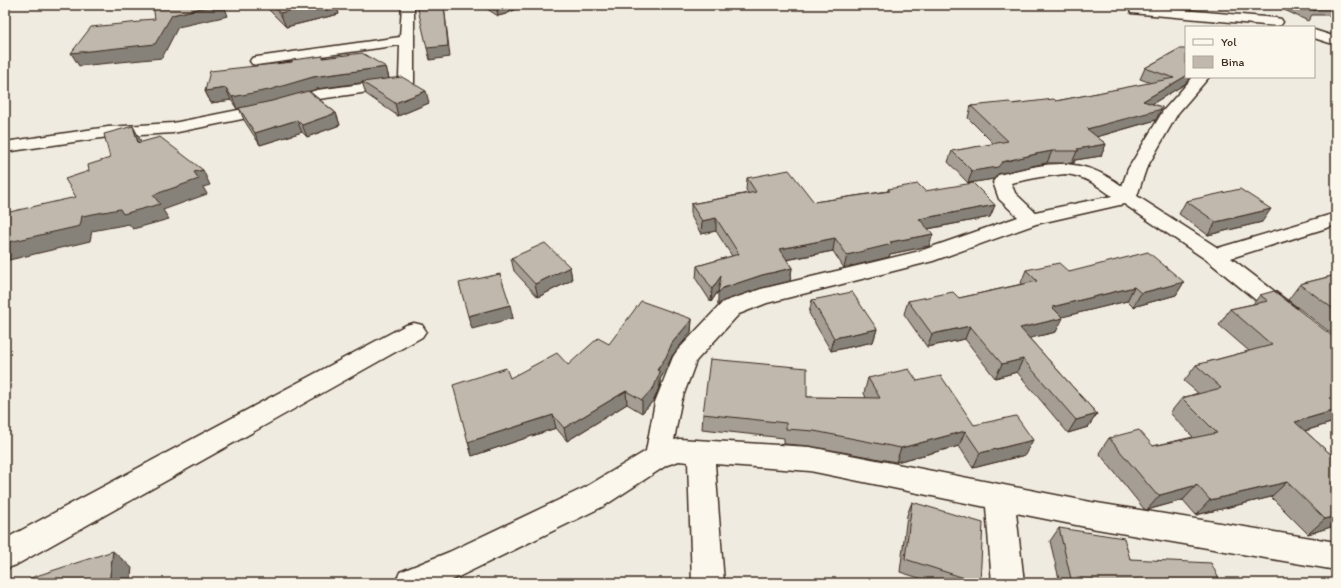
<svg xmlns="http://www.w3.org/2000/svg" width="1341" height="588" font-family="Itim,sans-serif">
	<style>
		.lines { fill: none; stroke-linecap: round; stroke-linejoin: round }
		.minor-casing { stroke: #3b2a1e; stroke-width: 3 }
		.minor { fill: #fbf7ec; fill-rule: evenodd }
		.wall { fill: #a59e95; stroke: #3b2a1e }
		.shaded-wall { fill: #868179; stroke: #3b2a1e }
		.building { fill: #c0b8ad; stroke: #3b2a1e }
	</style>
	<rect width="100%" height="100%" fill="#f0ebe0"/>
	<filter id="ink" filterUnits="userSpaceOnUse"><feTurbulence type="fractalNoise" baseFrequency=".025" numOctaves="2"/><feDisplacementMap in="SourceGraphic" scale="8" xChannelSelector="R" yChannelSelector="G"/><feConvolveMatrix kernelMatrix="1 2 1 2 8 2 1 2 1" color-interpolation-filters="sRGB"/></filter>
	<g filter="url(#ink)">
		<g class="lines">
			<g class="minor-casing">
				<g id="minor">
					<polygon points="402,5 414,5 414,83 411,86 319,99 277,112 173,133 108,137 5,152 5,142 108,127 173,123 274,103 317,90 399,79 400,45 257,65 252,64 250,61 252,58 257,57 400,37"/>
					<polygon points="1136,6 1276,18 1281,19 1283,22 1281,25 1276,26 1131,13 1130,10 1131,7"/>
					<polygon points="1314,30 1336,37 1336,45 1314,38"/>
					<path d="M1193,77H1209L1178,113L1146,169L1137,196L1218,248L1336,213V225L1231,258L1295,307L1298,313L1295,319L1287,321L1279,319L1208,261L1124,204L1036,224L933,261L767,303L739,314L696,361L681,402L674,440L679,439L810,447L1091,502L1336,542V570L1091,528L1016,513L1024,583H992L986,507L810,471L715,464L724,583H692L688,462L679,461L667,465L604,506L446,583H395L400,572L449,552L584,488L646,451L655,402L673,357L677,351L723,302L761,289L920,251L1018,217L999,199L993,182L998,175C1047,163 1078,154 1122,186L1128,169L1163,111ZM1065,174C1085,176 1095,184 1112,196L1035,212L1015,193L1011,183L1040,177Z"/>
					<polygon points="414,323 422,325 426,331 422,337 16,565 5,569 5,539 406,325"/>
				</g>
			</g>
			<use href="#minor" class="minor"/>
		</g>
		<g class="wall">
			<polygon points="264,5 336,5 339,14 286,27"/>
			<polygon points="481,5 525,5 506,14 498,16"/>
			<polygon points="1274,5 1336,5 1336,19 1334,19 1327,15 1312,15 1308,21"/>
			<polygon points="1179,49 1185,84 1152,104 1156,120 1097,137 1106,144 1101,156 1075,160 1074,163 1047,163 1032,166 998,174 994,179 968,183 948,162 952,151 994,144 968,118 971,106 1056,101 1151,83 1140,79 1145,68"/>
			<polygon points="323,56 324,57 386,67 389,78 429,103 398,116 366,94 362,82 317,89 309,91 336,113 340,125 307,137 302,132 260,145 244,120 239,108 237,109 231,100 211,103 205,91 292,62"/>
			<polygon points="747,178 814,202 888,191 888,189 925,191 995,205 990,217 928,229 929,246 890,254 889,257 844,268 833,251 787,260 792,268 790,281 761,288 723,301 718,305 719,290 711,302 696,279 697,266 732,256 716,231 701,234 691,216 691,204 748,193 746,190"/>
			<polygon points="1186,201 1262,222 1208,235 1179,214"/>
			<polygon points="511,258 570,267 572,280 538,297 514,271"/>
			<polygon points="1026,270 1069,272 1184,282 1176,295 1133,307 1127,301 1061,317 1056,332 1029,338 1097,414 1088,427 1068,433 1017,372 995,378 965,339 927,347 904,314 908,301 959,298 1022,284 1021,283"/>
			<polygon points="1336,275 1336,337 1288,300 1300,284"/>
			<polygon points="1260,295 1336,339 1336,424 1334,422 1305,431 1336,459 1336,532 1331,527 1308,534 1271,497 1196,515 1183,500 1147,510 1144,509 1099,453 1109,438 1153,446 1193,437 1170,413 1182,398 1198,393 1184,381 1196,365 1249,351 1219,325 1230,309 1253,304"/>
			<polygon points="812,300 877,329 873,342 831,351 809,313"/>
			<polygon points="692,319 691,332 672,356 666,370 660,379 660,385 654,400 642,413 627,404 567,441 556,428 472,456 468,442 510,378 568,365 609,344"/>
			<polygon points="868,378 917,381 974,425 1025,455 973,468 959,446 896,462 810,446 784,444 784,438 702,429 703,414 807,397 866,398 864,393"/>
			<polygon points="912,502 980,583 935,583 900,572 907,515"/>
			<polygon points="1059,528 1130,559 1221,583 1060,583 1050,541"/>
		</g>
		<g class="shaded-wall">
			<polygon points="214,5 224,5 228,16 178,27 162,58 79,66 71,53 172,15"/>
			<polygon points="312,5 336,5 339,14 286,27 280,13"/>
			<polygon points="444,5 450,57 430,60 427,48"/>
			<polygon points="499,5 525,5 506,14 498,16 496,6"/>
			<polygon points="386,67 389,79 317,89 274,102 237,109 232,97 313,77"/>
			<polygon points="1186,76 1186,77 1191,77 1185,84 1137,113 1143,101"/>
			<polygon points="226,88 231,100 211,103 205,91"/>
			<polygon points="426,91 429,103 398,116 395,103"/>
			<polygon points="1162,107 1156,120 1082,141 1087,129"/>
			<polygon points="336,113 340,125 307,137 302,125"/>
			<polygon points="297,120 302,132 260,145 255,133"/>
			<polygon points="133,126 141,141 146,158 138,143"/>
			<polygon points="1106,144 1101,156 1075,160 1074,163 1072,163 1077,151 1077,149"/>
			<polygon points="1052,151 1047,163 1032,166 998,174 994,179 968,183 972,171 1002,162 1036,154"/>
			<polygon points="203,170 210,185 203,187 207,194 163,210 169,219 133,229 129,224 92,231 90,241 5,261 5,243 82,216 153,195 194,172"/>
			<polygon points="995,205 990,217 916,231 919,219"/>
			<polygon points="1271,209 1262,222 1208,235 1216,222"/>
			<polygon points="716,218 716,231 701,234 702,221"/>
			<polygon points="933,234 929,246 890,254 889,257 844,268 847,255 890,242"/>
			<polygon points="835,238 833,251 779,261 780,249"/>
			<polygon points="570,267 572,280 538,297 535,284"/>
			<polygon points="792,268 790,281 761,288 723,301 718,305 718,293 723,288 762,275"/>
			<polygon points="721,276 720,288 711,302 712,289"/>
			<polygon points="1184,282 1176,295 1133,307 1141,293"/>
			<polygon points="1134,287 1127,301 1046,321 1052,307"/>
			<polygon points="510,305 513,318 472,329 468,316"/>
			<polygon points="1063,318 1056,332 1014,342 1020,328"/>
			<polygon points="692,319 691,332 672,356 666,370 660,379 660,385 654,400 642,413 642,400 672,343"/>
			<polygon points="970,326 965,339 927,347 932,334"/>
			<polygon points="877,329 873,342 831,351 834,338"/>
			<polygon points="1023,359 1017,372 995,378 1002,364"/>
			<polygon points="626,391 627,404 567,441 564,428"/>
			<polygon points="1336,410 1336,420 1334,422 1281,438 1295,422"/>
			<polygon points="1097,414 1088,427 1068,433 1076,420"/>
			<polygon points="553,415 556,428 472,456 468,442"/>
			<polygon points="965,431 959,446 896,462 901,448"/>
			<polygon points="1033,440 1025,455 973,468 980,453"/>
			<polygon points="1287,482 1271,497 1196,515 1210,500"/>
			<polygon points="1197,485 1183,500 1147,510 1160,495"/>
			<polygon points="1336,516 1336,523 1331,527 1308,534 1325,519"/>
			<polygon points="113,551 132,568 130,583 109,583"/>
		</g>
		<g class="building">
			<polygon points="153,5 214,5 172,15 155,44 71,53 91,27 140,22 141,20 155,19"/>
			<polygon points="272,5 312,5 280,13"/>
			<polygon points="417,5 444,5 448,46 427,48"/>
			<polygon points="1302,5 1318,5 1315,11"/>
			<polygon points="1179,49 1186,49 1186,76 1143,101 1162,107 1162,109 1087,129 1106,144 1077,149 1079,151 1052,151 1036,154 1002,162 998,167 972,171 952,151 1008,141 971,106 1009,102 1012,104 1054,99 1056,101 1174,78 1145,68"/>
			<polygon points="362,53 386,67 313,77 269,90 232,97 226,88 205,91 210,71 292,62 292,60 323,56 323,58"/>
			<polygon points="402,77 426,91 395,103 362,82"/>
			<polygon points="308,91 336,113 302,125 297,120 255,133 239,108 272,101"/>
			<polygon points="133,126 138,143 160,137 203,170 194,172 199,179 153,195 160,204 123,214 120,209 82,216 80,226 5,243 5,213 76,197 65,179 89,171 88,165 110,158 104,134"/>
			<polygon points="789,170 814,202 890,191 888,189 918,184 925,191 973,183 995,205 919,219 933,234 890,242 892,244 847,255 835,238 780,249 792,268 762,275 723,288 718,293 721,276 712,289 697,266 739,254 716,218 702,221 691,204 756,192 747,178"/>
			<polygon points="1240,189 1271,209 1216,222 1186,201"/>
			<polygon points="545,243 570,267 535,284 511,258"/>
			<polygon points="1148,252 1184,282 1141,293 1134,287 1052,307 1063,318 1020,328 1097,414 1076,420 1023,359 1002,364 970,326 932,334 908,301 953,292 959,298 1037,281 1026,270 1059,263 1069,272"/>
			<polygon points="500,274 510,305 468,316 459,283"/>
			<polygon points="1336,275 1336,311 1300,284"/>
			<polygon points="1274,291 1336,339 1336,410 1295,422 1336,459 1336,516 1325,519 1287,482 1210,500 1197,485 1160,495 1156,494 1109,438 1139,430 1153,446 1217,433 1182,398 1221,388 1196,365 1272,345 1230,309 1268,301 1260,295"/>
			<polygon points="852,292 877,329 834,338 812,300"/>
			<polygon points="641,301 692,319 672,343 666,357 657,370 660,372 654,387 642,400 626,391 564,428 553,415 468,442 453,385 506,368 510,378 557,353 568,365 598,338 609,344"/>
			<polygon points="710,359 807,368 807,397 880,398 868,378 909,369 917,381 941,376 974,425 1016,416 1033,440 980,453 965,431 901,448 814,431 786,429 786,423 703,414"/>
			<polygon points="912,502 983,523 980,583 905,559"/>
			<polygon points="1059,528 1124,538 1130,559 1211,563 1221,583 1072,583"/>
			<polygon points="113,551 109,583 29,583 30,578"/>
		</g>
	</g>
	<rect width="1341" height="588" fill="none" stroke="#fbf7ec" stroke-width="20"/>
	<rect x="10" y="10" width="1321" height="568" fill="none" stroke="#3b2a1e" stroke-width="1.5" filter="url(#ink)"/>
	<rect x="1185" y="26" width="130" height="52" fill="#fbf7ec" stroke="#aea59a"/>
	<rect x="1193" y="39" width="20" height="6" fill="#fbf7ec" stroke="#aea59a"/>
	<text x="1221" y="46" font-size="12" fill="#3b2a1e">Yol</text>
	<rect x="1193" y="56" width="20" height="12" fill="#c0b8ad" stroke="#aea59a"/>
	<text x="1221" y="66" font-size="12" fill="#3b2a1e">Bina</text>
</svg>
